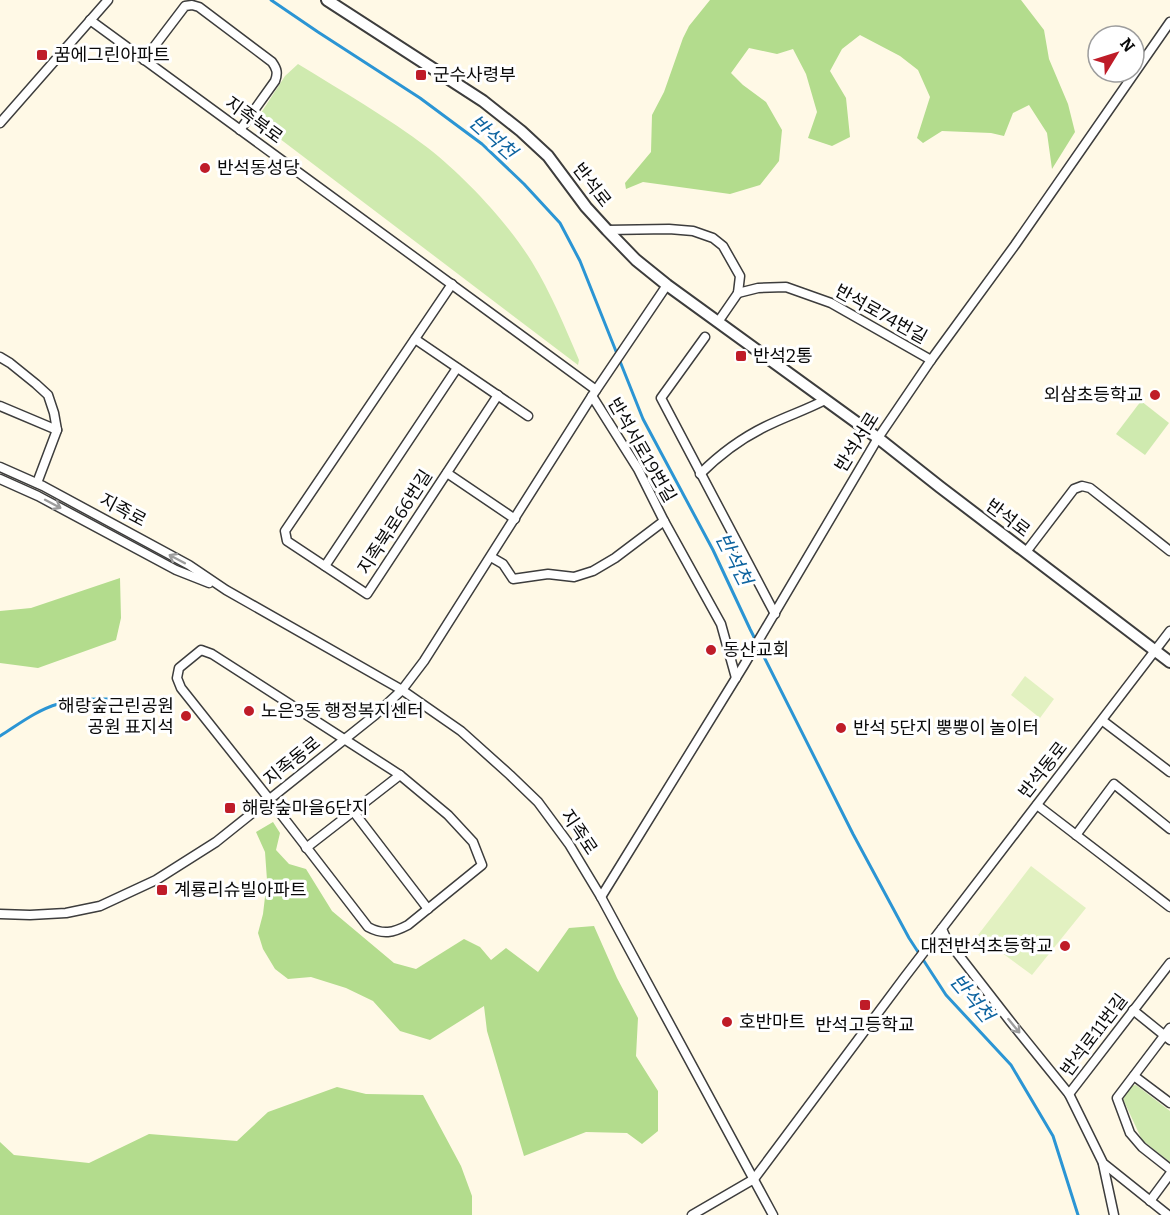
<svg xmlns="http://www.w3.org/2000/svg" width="1170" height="1215" font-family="Bitter,'Noto Sans KR',serif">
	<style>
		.green { fill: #cfeaaf }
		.forest { fill: #b3dc8d }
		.pitch { fill: #e2f1c1 }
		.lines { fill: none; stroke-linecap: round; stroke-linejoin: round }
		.stream { stroke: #2b95d4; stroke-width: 3 }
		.minor-casing { stroke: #3d3d3d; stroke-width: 11 }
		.tertiary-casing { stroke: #3d3d3d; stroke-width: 14 }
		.minor { stroke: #fff; stroke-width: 8 }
		.tertiary { stroke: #fff; stroke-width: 10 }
		.oneway { stroke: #9d9d9d }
		.poi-dot { fill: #bf1c28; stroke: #fff; stroke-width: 2 }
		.labels { text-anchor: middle; stroke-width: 6; stroke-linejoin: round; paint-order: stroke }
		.poi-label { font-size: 18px; fill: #0a0a0a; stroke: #fff; text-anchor: start }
		.street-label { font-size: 18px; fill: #0a0a0a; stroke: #fff }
		.water-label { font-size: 20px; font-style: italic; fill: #0e64a0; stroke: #fff }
	</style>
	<rect width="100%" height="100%" fill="#fff9e6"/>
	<g class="green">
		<path d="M298,64C342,91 387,117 428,148C464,176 508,223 532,262C551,293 565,327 579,360L578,365L263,126L261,113L285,76Z"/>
		<polygon points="1141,401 1169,423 1145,455 1116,434"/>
		<polygon points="1136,1085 1170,1111 1170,1162 1142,1140 1123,1099 1131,1086"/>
	</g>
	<g class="forest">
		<polygon points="710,0 1021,0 1044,30 1049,59 1068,104 1075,132 1052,169 1047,133 1029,105 1013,113 1004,136 991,133 942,131 923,143 917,138 930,97 918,70 900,56 860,35 842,49 830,71 846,98 850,137 832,146 808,138 817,112 806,74 793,49 777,54 749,48 731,73 743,85 766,102 782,130 779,161 760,185 730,194 643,182 626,189 625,183 651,152 652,115 664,92 683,38 689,26"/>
		<polygon points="120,578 121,618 116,640 38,668 0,663 0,611 31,608"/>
		<polygon points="273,822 280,833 276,850 289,864 306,869 332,911 394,963 416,969 464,939 480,947 491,960 506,948 538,972 569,928 594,926 617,978 638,1018 636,1056 658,1091 658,1131 642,1144 627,1133 586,1132 524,1156 487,1031 484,1006 430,1040 400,1031 373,1001 346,988 311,977 288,979 275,969 263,949 258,933 263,914 267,880 265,852 256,832"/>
		<polygon points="337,1087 366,1094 423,1095 461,1166 472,1196 472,1215 0,1215 0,1142 14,1155 89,1163 149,1134 237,1141 268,1112"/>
	</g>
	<g class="pitch">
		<polygon points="1025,676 1054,699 1040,718 1011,695"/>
		<polygon points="1031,866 1086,908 1032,975 978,935"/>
	</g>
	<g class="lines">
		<g class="stream">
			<polyline points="271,0 318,32 420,98 482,144 524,184 560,223 580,261 643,419 713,550 750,629 853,834 909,938 946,995 1011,1065 1053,1136 1078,1215"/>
			<path d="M0,736C19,724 37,710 58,704C82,696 109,700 134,699"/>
		</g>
		<g class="minor-casing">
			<g id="minor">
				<polyline points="90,20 596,390"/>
				<path d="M144,60L185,6L192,5L199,7L272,62C277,69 278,73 275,81L240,130"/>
				<polyline points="0,123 108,0"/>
				<polyline points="607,230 669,229 693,231 713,238 723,246 740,276 738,293 718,322"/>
				<polyline points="452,284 285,531 287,541 367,594 498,395"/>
				<polyline points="738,293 758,288 786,287 831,303 931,360"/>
				<polyline points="705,337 661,398 775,614"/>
				<polyline points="415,339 528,416"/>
				<polyline points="0,357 10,363 36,384 48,395 54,413 57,430 37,483"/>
				<polyline points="592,396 638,469 664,521 721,624 736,678"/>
				<polyline points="0,406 57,430"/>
				<polyline points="0,467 43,486 189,565 226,590 402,690 461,731 510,775 538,802 569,844 601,897 773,1215"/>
				<polyline points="447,473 515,519"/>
				<path d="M700,474C721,453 746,435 773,423C790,415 808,409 825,400"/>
				<polyline points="0,479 38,496 176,570 209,583"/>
				<polyline points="1026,552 1074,489 1082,486 1090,488 1170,551"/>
				<polyline points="491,557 503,564 513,579 548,574 574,577 593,571 615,558 664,521"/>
				<polyline points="325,566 457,368"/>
				<path d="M201,650L212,654L400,775L448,815L473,842L482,865L408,925C393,933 383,935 368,927L270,800L181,688L177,678L179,668Z"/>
				<polyline points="1103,721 1170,772"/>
				<polyline points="1037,805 1170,907"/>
				<polyline points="353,811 428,909"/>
				<polyline points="1076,835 1114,784 1170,829"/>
				<polyline points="306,848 400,775"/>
				<polyline points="601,897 744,665 878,438 931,360 1015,245 1170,22"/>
				<polyline points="0,914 30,915 66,913 100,906 156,880 216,842 375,715 402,690 424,661 592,396 667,285"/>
				<polyline points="942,929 947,940 1010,1021 1069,1094 1103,1163 1168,1215"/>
				<polyline points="1133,1010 1170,1040"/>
				<polyline points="1170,1028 1117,1098 1130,1133 1142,1147 1170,1169"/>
				<polyline points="1134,1076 1170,1103"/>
				<polyline points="1069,1094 1170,963"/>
				<polyline points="1103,1164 1114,1215"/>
				<polyline points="1150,1201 1170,1174"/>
				<polyline points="692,1215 754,1179 904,978 1170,631"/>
			</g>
		</g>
		<g class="tertiary-casing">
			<polyline id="tertiary" points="327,0 483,101 521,131 548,156 586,207 607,230 636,260 667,285 878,438 940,487 1170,662"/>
		</g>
		<use href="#minor" class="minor"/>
		<use href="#tertiary" class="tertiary"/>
	</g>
	<defs><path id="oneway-shaft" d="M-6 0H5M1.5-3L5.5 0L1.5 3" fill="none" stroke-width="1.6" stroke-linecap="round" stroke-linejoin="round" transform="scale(1.5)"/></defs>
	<g class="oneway">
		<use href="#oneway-shaft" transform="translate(53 504) rotate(28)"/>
		<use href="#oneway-shaft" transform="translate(177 559) rotate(-152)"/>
		<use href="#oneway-shaft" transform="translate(1014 1026) rotate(51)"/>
	</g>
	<g class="poi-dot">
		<rect x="36" y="49" width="12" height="12" rx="3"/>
		<rect x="415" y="69" width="12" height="12" rx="3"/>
		<circle cx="205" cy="168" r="6"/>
		<rect x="735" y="350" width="12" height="12" rx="3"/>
		<circle cx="1155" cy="395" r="6"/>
		<circle cx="711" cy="650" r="6"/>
		<circle cx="249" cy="711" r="6"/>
		<circle cx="186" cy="716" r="6"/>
		<circle cx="841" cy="728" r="6"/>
		<rect x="224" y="802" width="12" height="12" rx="3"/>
		<rect x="156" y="884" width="12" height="12" rx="3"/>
		<circle cx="1065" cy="946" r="6"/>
		<rect x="859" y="999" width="12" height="12" rx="3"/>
		<circle cx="727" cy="1022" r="6"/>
	</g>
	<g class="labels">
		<g class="poi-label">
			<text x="54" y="61">꿈에그린아파트</text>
			<text x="433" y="81">군수사령부</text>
			<text x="217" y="174">반석동성당</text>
			<text x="753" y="362">반석2통</text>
			<text x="1143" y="401" text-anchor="end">외삼초등학교</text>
			<text x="723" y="656">동산교회</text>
			<text x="174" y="712" text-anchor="end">해랑숲근린공원<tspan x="174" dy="21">공원 표지석</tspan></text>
			<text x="261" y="717">노은3동 행정복지센터</text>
			<text x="853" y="734">반석 5단지 뿡뿡이 놀이터</text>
			<text x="242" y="814">해랑숲마을6단지</text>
			<text x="174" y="896">계룡리슈빌아파트</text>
			<text x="1053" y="952" text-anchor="end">대전반석초등학교</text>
			<text x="739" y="1028">호반마트</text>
			<text x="865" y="1031" text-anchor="middle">반석고등학교</text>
		</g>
		<g class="street-label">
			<text transform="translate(254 120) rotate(36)" y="6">지족북로</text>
			<text transform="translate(592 185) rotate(52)" y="6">반석로</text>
			<text transform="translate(881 314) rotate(29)" y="6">반석로74번길</text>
			<text transform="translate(857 442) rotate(-58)" y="6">반석서로</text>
			<text transform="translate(642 450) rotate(60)" y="6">반석서로19번길</text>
			<text transform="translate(123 510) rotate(28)" y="6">지족로</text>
			<text transform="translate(1008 518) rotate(37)" y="6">반석로</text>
			<text transform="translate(395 522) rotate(-57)" y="6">지족북로66번길</text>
			<text transform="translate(292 761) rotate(-39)" y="6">지족동로</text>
			<text transform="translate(1043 770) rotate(-52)" y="6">반석동로</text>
			<text transform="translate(579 832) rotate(56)" y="6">지족로</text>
			<text transform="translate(1094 1035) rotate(-53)" y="6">반석로11번길</text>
		</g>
		<g class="water-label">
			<text transform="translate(493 137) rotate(42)" y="7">반석천</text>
			<text transform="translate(734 559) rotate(63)" y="7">반석천</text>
			<text transform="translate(972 998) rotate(50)" y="7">반석천</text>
		</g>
	</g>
	<g transform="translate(1116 54) rotate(52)"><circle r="28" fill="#ffffff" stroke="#9d9d9d" stroke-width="1.5"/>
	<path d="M0-4.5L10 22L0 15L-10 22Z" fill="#bf1c28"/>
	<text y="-9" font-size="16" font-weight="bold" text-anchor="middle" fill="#0a0a0a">N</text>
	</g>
</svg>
